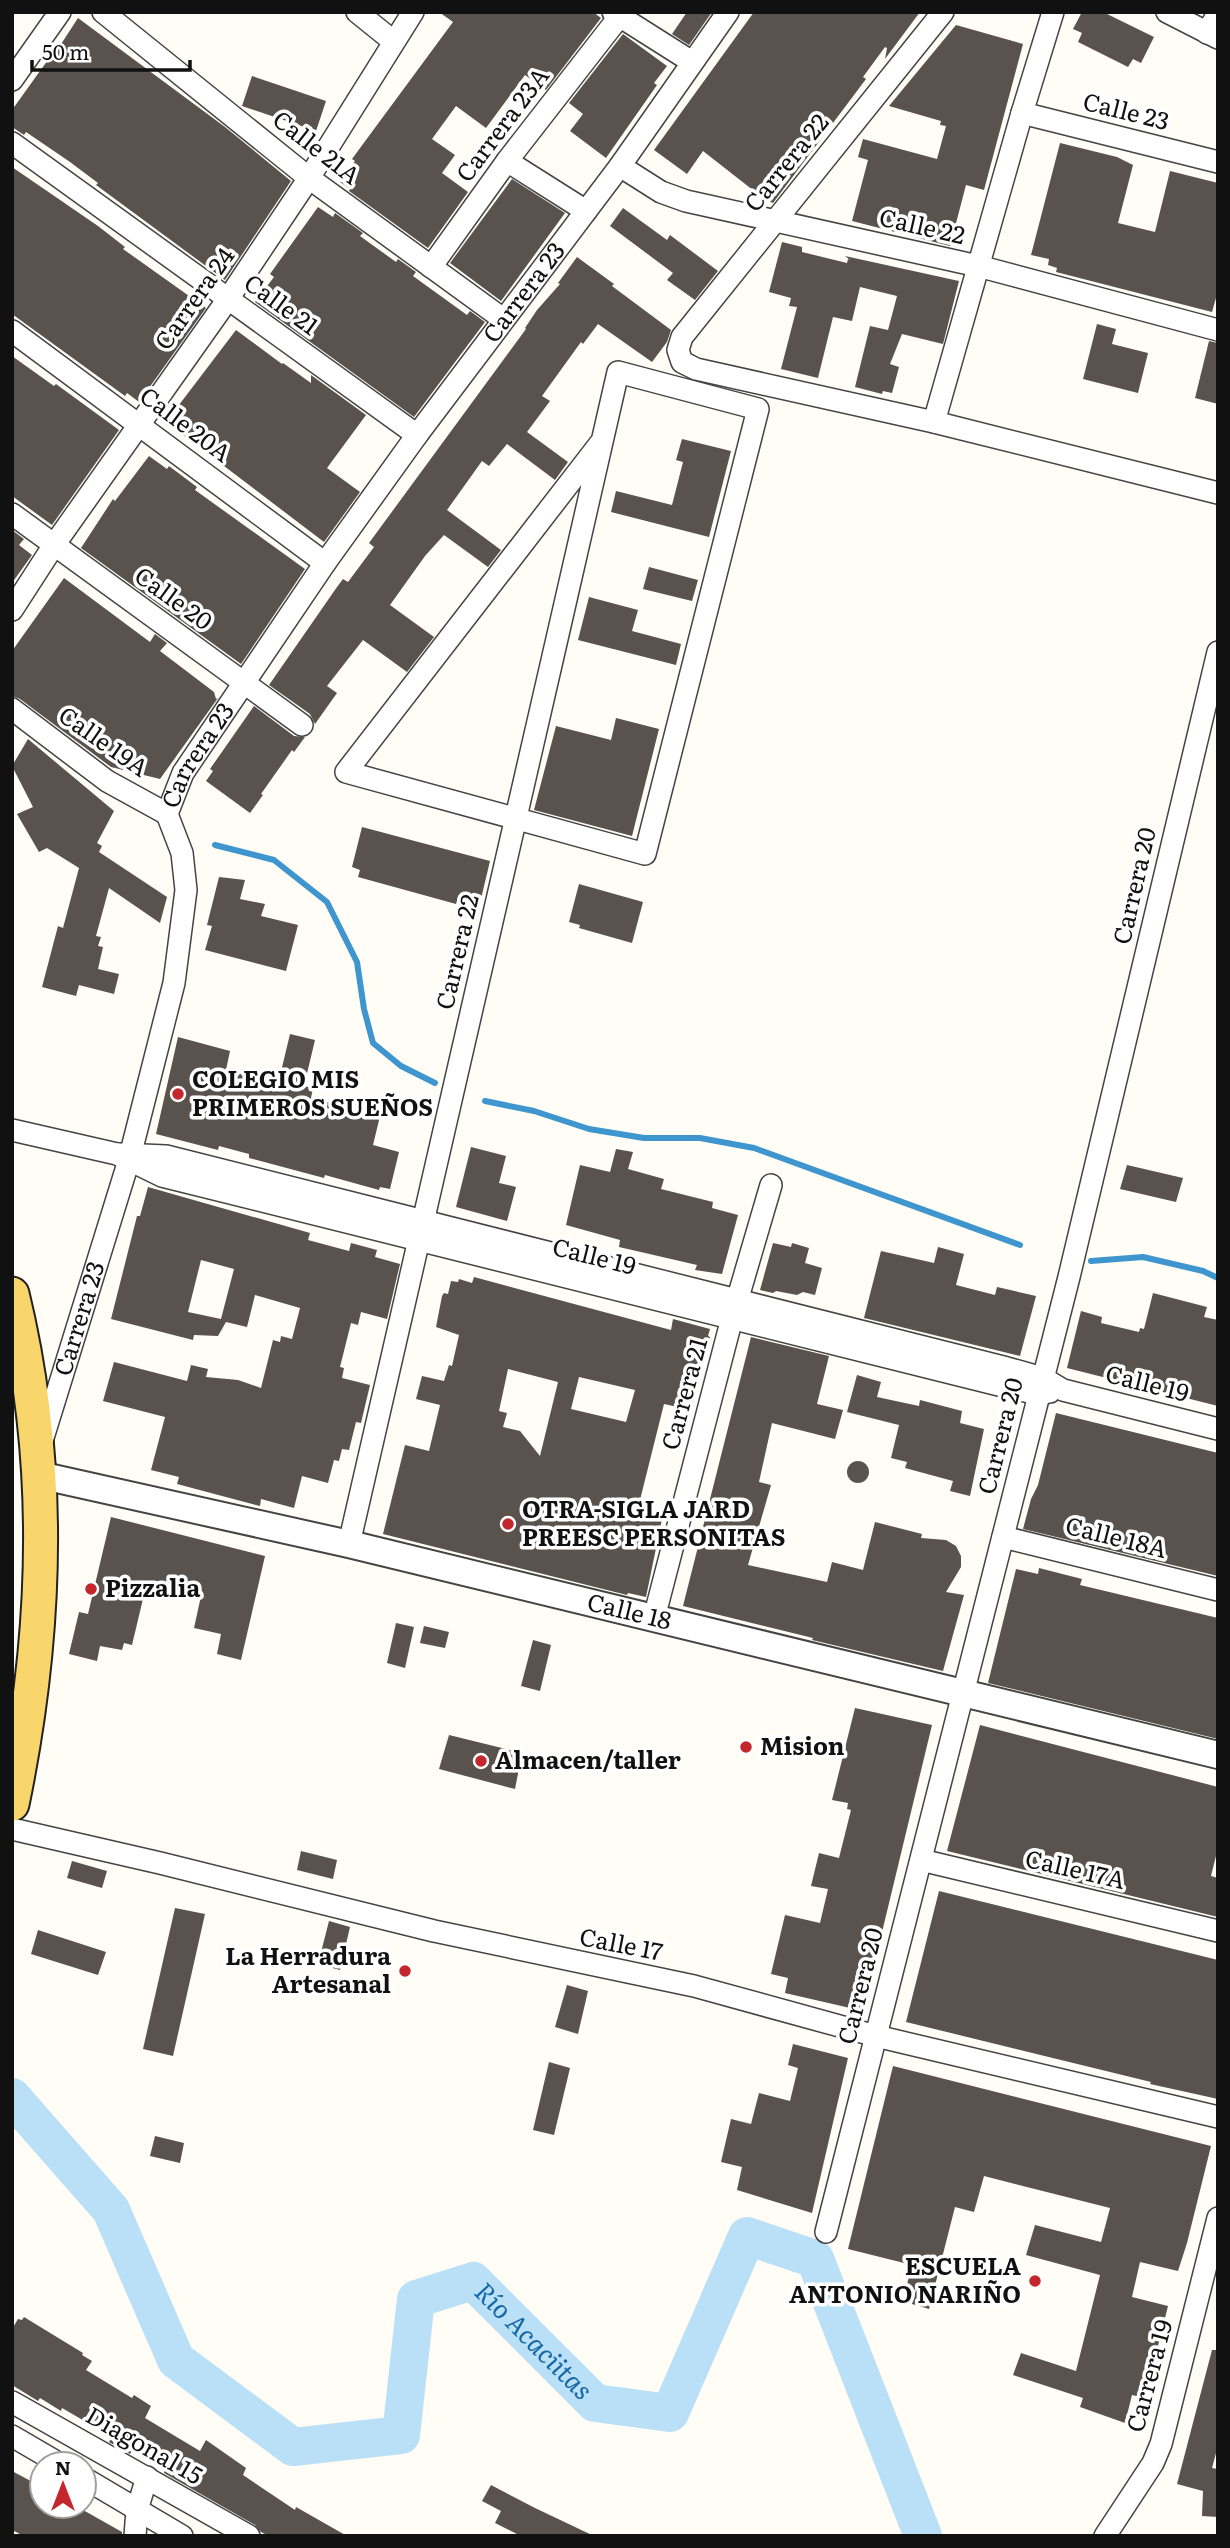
<svg xmlns="http://www.w3.org/2000/svg" width="1230" height="2548" font-family="Literata,serif">
	<style>
		.lines { fill: none; stroke-linecap: round; stroke-linejoin: round }
		.stream { stroke: #3f96cf; stroke-width: 6 }
		.river { stroke: #b9e0f7; stroke-width: 38 }
		.building { fill: #5a524d; fill-rule: evenodd }
		.minor-casing { stroke: #444; stroke-width: 24 }
		.tertiary-casing { stroke: #444; stroke-width: 30 }
		.primary-casing { stroke: #222; stroke-width: 37 }
		.minor { stroke: #fff; stroke-width: 21 }
		.tertiary { stroke: #fff; stroke-width: 26 }
		.primary { stroke: #f9d66b; stroke-width: 33 }
		.poi-dot { fill: #c4262e; stroke: #fff; stroke-width: 2.5 }
		.labels { text-anchor: middle; stroke-width: 7; stroke-linejoin: round; paint-order: stroke }
		.street-label { font-size: 24px; fill: #111; stroke: #fff }
		.poi-label { font-size: 24px; font-weight: bold; fill: #111; stroke: #fff; text-anchor: start }
		.water-label { font-size: 26px; font-style: italic; fill: #1768a6; stroke: #fff }
	</style>
	<rect width="100%" height="100%" fill="#fffdf5"/>
	<g class="lines">
		<g class="stream">
			<polyline points="215,845 274,860 327,902 357,962 364,1009 373,1043 401,1066 435,1083"/>
			<polyline points="485,1101 534,1111 589,1129 644,1138 700,1138 754,1148 1020,1245"/>
			<polyline points="1091,1261 1143,1257 1203,1271 1218,1278"/>
		</g>
		<path class="river" id="s1" d="M12,2097L111,2210L176,2360L293,2447L401,2435L416,2299L473,2281L595,2403L670,2413L747,2236L815,2259L923,2536"/>
	</g>
	<g class="building">
		<polygon points="439,12 593,12 601,18 546,90 525,75 486,128 456,106 432,139 455,155 442,173 468,192 428,248 349,191 350,189 340,182 355,161 352,159 363,144 453,22"/>
		<polygon points="687,12 712,12 689,45 672,34"/>
		<polygon points="754,12 920,12 885,59 887,48 885,47 863,77 866,79 773,203 769,201 768,202 703,151 687,174 654,150"/>
		<polygon points="1082,12 1103,12 1154,37 1141,63 1133,59 1128,67 1078,42 1082,33 1073,29"/>
		<polygon points="78,18 225,127 291,181 225,280 96,185 98,183 70,162 26,132 24,135 12,127 12,110 50,57 52,58"/>
		<polygon points="956,25 1023,44 984,190 966,185 950,246 852,221 868,160 858,157 863,139 937,159 946,126 940,125 941,121 889,106"/>
		<polygon points="623,34 667,66 654,83 657,85 606,158 570,131 583,114 569,103"/>
		<polygon points="252,76 326,101 316,131 242,106"/>
		<polygon points="1060,143 1117,157 1133,165 1118,223 1155,232 1170,171 1218,183 1218,291 1212,312 1056,272 1057,268 1048,265 1049,259 1031,255"/>
		<polygon points="12,167 98,226 125,247 123,249 206,308 139,402 127,393 125,396 12,314"/>
		<polygon points="512,179 565,213 501,301 450,263"/>
		<polygon points="318,207 333,217 335,213 363,233 360,236 396,262 398,259 416,272 413,276 467,315 470,311 485,322 414,417 255,302 274,277 270,274"/>
		<polygon points="623,208 667,240 670,235 718,271 695,300 667,280 673,273 610,226"/>
		<polygon points="782,242 802,247 802,252 847,263 848,259 850,260 845,256 959,281 943,344 902,334 890,364 899,367 892,393 883,391 882,394 855,387 870,326 888,330 897,296 860,287 852,321 833,317 818,378 781,369 797,307 789,306 791,298 769,292"/>
		<polygon points="577,257 614,284 612,286 671,330 667,342 652,362 598,324 583,344 581,342 542,396 550,401 527,432 568,462 555,480 507,444 489,466 482,461 447,510 501,550 488,567 444,535 425,556 390,605 434,637 407,672 363,640 327,686 337,693 315,724 310,714 269,685 337,587 343,579 348,582 374,547 369,543 526,329 525,328 537,310 560,284 558,283"/>
		<polygon points="1097,324 1116,329 1112,344 1148,353 1138,393 1083,379"/>
		<polygon points="236,330 282,364 283,363 311,383 311,375 366,415 327,468 360,492 324,542 166,422"/>
		<polygon points="1209,341 1218,343 1218,404 1195,398"/>
		<polygon points="12,356 54,386 56,384 119,430 52,525 12,496"/>
		<polygon points="682,439 731,451 709,537 611,512 616,491 672,505 683,462 676,460"/>
		<polygon points="149,456 167,469 169,466 197,487 195,490 305,569 241,664 81,548 113,499 115,501"/>
		<polygon points="12,530 24,539 19,545 32,555 12,583"/>
		<polygon points="649,567 698,580 692,601 643,589"/>
		<polygon points="64,578 150,642 155,634 167,643 160,651 214,692 216,699 218,698 160,779 111,767 20,699 12,696 12,651"/>
		<polygon points="589,597 638,610 632,631 681,644 676,665 578,640"/>
		<polygon points="254,706 294,736 305,737 294,752 292,750 261,794 263,795 250,813 206,781 213,771 210,769"/>
		<polygon points="616,718 659,729 632,836 534,810 556,726 611,740"/>
		<polygon points="28,739 114,811 97,843 102,846 99,852 167,897 160,923 109,888 96,936 101,937 98,946 103,947 98,969 119,974 114,994 79,985 76,996 42,987 58,926 63,928 79,868 47,848 39,852 17,814 33,807 12,766"/>
		<polygon points="362,827 490,861 480,903 458,897 456,904 358,877 360,870 352,867"/>
		<polygon points="219,877 245,880 240,899 265,904 261,916 298,925 286,971 205,950 212,926 207,925"/>
		<polygon points="579,884 643,902 632,943 579,928 580,925 569,922"/>
		<polygon points="290,1034 315,1040 304,1086 313,1088 311,1098 354,1109 356,1102 382,1108 373,1145 399,1152 390,1189 380,1187 379,1190 325,1175 324,1178 249,1158 249,1154 219,1146 218,1150 156,1134 178,1037 230,1051 226,1070 278,1084"/>
		<polygon points="471,1147 506,1156 499,1183 516,1187 507,1221 456,1207"/>
		<polygon points="616,1149 633,1152 628,1169 664,1179 661,1189 713,1202 712,1208 738,1215 722,1274 695,1270 697,1265 619,1247 620,1240 566,1225 580,1165 610,1172"/>
		<polygon points="1127,1165 1183,1178 1176,1202 1120,1189"/>
		<path d="M148,1187L310,1233L308,1240L349,1251L351,1243L377,1250L375,1257L400,1264L387,1319L361,1312L358,1325L351,1323L340,1367L344,1368L342,1378L370,1385L361,1423L356,1422L349,1450L342,1449L339,1461L334,1460L328,1483L302,1476L294,1508L261,1499L260,1506L177,1484L179,1477L151,1470L165,1417L103,1401L114,1362L187,1381L191,1365L208,1369L206,1377L238,1380L261,1388L273,1340L280,1342L281,1336L292,1339L300,1308L255,1295L247,1327L226,1322L218,1336L194,1335L193,1340L111,1319L137,1216H140ZM201,1260L234,1269L221,1319L188,1312Z"/>
		<polygon points="773,1243 791,1247 792,1243 809,1248 805,1263 822,1268 815,1295 803,1292 797,1295 776,1291 773,1293 760,1290"/>
		<polygon points="938,1247 964,1254 956,1285 995,1295 997,1287 1036,1296 1020,1356 864,1318 881,1251 934,1263"/>
		<path d="M474,1277L671,1330L673,1319L710,1329L708,1336L710,1337L691,1410L664,1404L638,1508L648,1513L647,1516L662,1519L646,1597L628,1593L627,1595L383,1534L405,1445L429,1451L440,1405L416,1399L422,1376L444,1381L449,1365L452,1366L459,1335L436,1327L442,1296L444,1293L448,1294L451,1281L458,1282L459,1279L472,1283ZM508,1369L558,1382L540,1456L520,1431L503,1427L507,1413L499,1411ZM579,1377L635,1390L626,1422L571,1409Z"/>
		<polygon points="1153,1293 1207,1307 1204,1317 1218,1320 1218,1406 1067,1368 1081,1311 1102,1317 1101,1323 1139,1332 1140,1328 1144,1329"/>
		<polygon points="751,1337 829,1356 817,1404 843,1410 835,1439 772,1423 759,1482 771,1485 748,1565 827,1582 832,1562 863,1570 875,1522 922,1534 921,1538 946,1540 956,1546 961,1556 961,1567 946,1592 964,1595 943,1671 812,1640 813,1638 683,1606"/>
		<polygon points="857,1375 881,1382 877,1397 919,1406 920,1400 962,1411 960,1423 984,1429 970,1496 950,1491 953,1481 905,1468 907,1462 891,1458 899,1425 847,1412"/>
		<polygon points="1056,1413 1218,1453 1218,1576 1023,1529 1031,1499 1038,1485"/>
		<circle cx="858" cy="1472" r="11"/>
		<polygon points="111,1517 265,1556 241,1660 217,1654 221,1634 194,1628 201,1596 147,1582 132,1645 124,1643 122,1650 100,1646 97,1661 69,1654 79,1612 88,1614"/>
		<polygon points="1039,1568 1082,1579 1080,1585 1218,1618 1218,1739 988,1683 1016,1569 1038,1574"/>
		<polygon points="396,1623 414,1627 405,1668 387,1663"/>
		<polygon points="424,1626 449,1632 445,1648 420,1643"/>
		<polygon points="533,1640 551,1645 540,1691 521,1686"/>
		<polygon points="855,1708 932,1725 863,2011 785,1993 788,1978 771,1974 785,1915 820,1923 828,1889 811,1886 819,1853 839,1858 851,1810 847,1809 848,1803 832,1800"/>
		<polygon points="980,1725 1218,1787 1218,1848 1211,1876 1218,1878 1218,1917 947,1851"/>
		<polygon points="449,1735 522,1753 515,1789 439,1769"/>
		<polygon points="301,1851 337,1860 333,1879 297,1870"/>
		<polygon points="72,1861 107,1871 102,1888 67,1878"/>
		<polygon points="939,1891 1218,1960 1218,2099 1150,2084 1151,2082 906,2022"/>
		<polygon points="175,1908 205,1914 173,2056 143,2049"/>
		<polygon points="329,1921 350,1927 340,1970 318,1964"/>
		<polygon points="38,1930 106,1952 98,1975 31,1954"/>
		<polygon points="567,1985 588,1991 578,2034 555,2027"/>
		<polygon points="793,2044 848,2058 812,2213 737,2190 742,2167 721,2162 731,2119 751,2124 759,2093 790,2101 798,2068 788,2065"/>
		<polygon points="549,2062 570,2068 554,2135 533,2130"/>
		<polygon points="893,2066 1211,2146 1187,2243 1178,2271 1140,2262 1132,2297 1168,2306 1145,2398 1132,2395 1125,2423 1080,2407 1083,2398 1013,2375 1021,2353 1076,2371 1100,2275 1026,2255 1035,2225 1101,2242 1110,2208 984,2176 974,2212 955,2207 929,2309 912,2304 916,2290 906,2288 912,2265 848,2249"/>
		<polygon points="155,2136 184,2143 180,2163 150,2156"/>
		<polygon points="24,2317 83,2353 82,2355 92,2361 86,2370 132,2398 134,2395 151,2406 145,2418 200,2451 206,2440 246,2468 243,2475 295,2510 296,2507 347,2536 269,2536 261,2532 255,2525 164,2473 165,2469 133,2449 130,2454 109,2442 112,2437 62,2408 61,2411 40,2398 38,2401 12,2385 12,2329 18,2319 22,2320"/>
		<polygon points="1212,2350 1218,2350 1218,2446 1212,2468 1218,2469 1218,2517 1202,2516 1203,2491 1177,2484"/>
		<polygon points="12,2471 42,2487 42,2506 76,2506 122,2532 122,2536 23,2536 18,2533 12,2530"/>
		<polygon points="491,2485 535,2508 594,2536 521,2536 495,2523 501,2511 482,2501"/>
	</g>
	<g class="lines">
		<g class="minor-casing">
			<g id="minor">
				<polyline points="103,12 309,178 503,319"/>
				<polyline points="357,12 393,41"/>
				<polyline points="613,12 692,62"/>
				<polyline points="943,12 682,337 678,350 682,362 696,369 934,422 1218,493"/>
				<polyline points="1167,12 1218,38"/>
				<polyline points="1207,33 1218,13"/>
				<polyline points="12,80 60,12"/>
				<polyline points="1022,113 1218,162"/>
				<polyline points="12,143 417,435"/>
				<polyline points="507,161 586,211"/>
				<polyline points="620,166 661,192 686,201 978,266 1218,330"/>
				<polyline points="431,267 507,161 619,17"/>
				<polyline points="12,331 325,563"/>
				<polyline points="934,422 1022,113 1053,12"/>
				<polyline points="12,514 302,725"/>
				<polyline points="12,610 54,545 228,299 309,178 413,12"/>
				<polyline points="12,709 107,781 167,814"/>
				<polyline points="12,1130 117,1154 162,1176 1003,1386 1038,1394 1050,1392"/>
				<polyline points="119,1154 166,1156 1007,1368 1043,1378 1063,1390 1218,1429"/>
				<path id="s2" d="M42,1441L129,1160L174,983L186,890L182,853L167,814L183,773L325,563L417,435L620,166L728,12"/>
				<polyline points="1003,1537 1218,1590"/>
				<path d="M349,1544C438,1154 529,763 618,372L758,409L645,854L346,772L602,441"/>
				<polyline points="654,1618 732,1318 771,1185"/>
				<polyline points="12,1829 160,1863 434,1931 694,1986 876,2036 1218,2117"/>
				<polyline points="921,1860 1218,1931"/>
				<polyline points="826,2232 1069,1277 1218,652"/>
				<polyline points="12,2402 249,2536"/>
				<polyline points="12,2436 60,2464"/>
				<polyline points="84,2478 182,2536"/>
				<polyline points="135,2536 137,2510 147,2477"/>
				<polyline points="1105,2536 1153,2463 1161,2444 1218,2218"/>
			</g>
		</g>
		<g class="tertiary-casing">
			<g id="tertiary">
				<path id="s3" d="M39,1475L349,1544L1218,1755"/>
			</g>
		</g>
		<g class="primary-casing">
			<path id="primary" d="M12,1294C53,1462 47,1635 12,1804"/>
		</g>
		<use href="#minor" class="minor"/>
		<use href="#tertiary" class="tertiary"/>
		<use href="#primary" class="primary"/>
	</g>
	<g class="poi-dot">
		<circle cx="178" cy="1094" r="7"/>
		<circle cx="508" cy="1524" r="7"/>
		<circle cx="91" cy="1589" r="7"/>
		<circle cx="746" cy="1747" r="7"/>
		<circle cx="481" cy="1761" r="7"/>
		<circle cx="405" cy="1971" r="7"/>
		<circle cx="1035" cy="2281" r="7"/>
	</g>
	<g class="labels">
		<g class="street-label">
			<text transform="translate(1126 112) rotate(14)" y="8">Calle 23</text>
			<text transform="translate(503 125) rotate(-53)" y="8">Carrera 23A</text>
			<text transform="translate(316 148) rotate(38)" y="8">Calle 21A</text>
			<text transform="translate(787 163) rotate(-51)" y="8">Carrera 22</text>
			<text transform="translate(922 227) rotate(13)" y="8">Calle 22</text>
			<text dy="8" stroke="none"><textPath href="#s2" startOffset="1283">Carrera 23</textPath></text>
			<text transform="translate(195 299) rotate(-55)" y="8">Carrera 24</text>
			<text transform="translate(281 305) rotate(36)" y="8">Calle 21</text>
			<text transform="translate(185 425) rotate(37)" y="8">Calle 20A</text>
			<text transform="translate(173 599) rotate(36)" y="8">Calle 20</text>
			<text transform="translate(103 742) rotate(35)" y="8">Calle 19A</text>
			<text dy="8" stroke="none"><textPath href="#s2" startOffset="716">Carrera 23</textPath></text>
			<text transform="translate(1135 886) rotate(-77)" y="8">Carrera 20</text>
			<text transform="translate(458 952) rotate(-77)" y="8">Carrera 22</text>
			<text transform="translate(594 1257) rotate(14)" y="8">Calle 19</text>
			<text dy="8" stroke="none"><textPath href="#s2" startOffset="128">Carrera 23</textPath></text>
			<text transform="translate(1147 1384) rotate(14)" y="8">Calle 19</text>
			<text transform="translate(685 1394) rotate(-75)" y="8">Carrera 21</text>
			<text transform="translate(1001 1436) rotate(-76)" y="8">Carrera 20</text>
			<text transform="translate(1116 1538) rotate(14)" y="8">Calle 18A</text>
			<text dy="8" stroke="none"><textPath href="#s3" startOffset="606">Calle 18</textPath></text>
			<text transform="translate(1075 1870) rotate(13)" y="8">Calle 17A</text>
			<text transform="translate(621 1945) rotate(11)" y="8">Calle 17</text>
			<text transform="translate(861 1986) rotate(-76)" y="8">Carrera 20</text>
			<text transform="translate(1150 2376) rotate(-75)" y="8">Carrera 19</text>
			<text transform="translate(144 2446) rotate(30)" y="8">Diagonal 15</text>
		</g>
		<g class="poi-label">
			<text x="192" y="1088">COLEGIO MIS<tspan x="192" dy="28">PRIMEROS SUEÑOS</tspan></text>
			<text x="522" y="1518">OTRA-SIGLA JARD<tspan x="522" dy="28">PREESC PERSONITAS</tspan></text>
			<text x="105" y="1597">Pizzalia</text>
			<text x="760" y="1755">Mision</text>
			<text x="495" y="1769">Almacen/taller</text>
			<text x="391" y="1965" text-anchor="end">La Herradura<tspan x="391" dy="28">Artesanal</tspan></text>
			<text x="1021" y="2275" text-anchor="end">ESCUELA<tspan x="1021" dy="28">ANTONIO NARIÑO</tspan></text>
		</g>
		<g class="water-label">
			<text dy="9" stroke="none"><textPath href="#s1" startOffset="850">Río Acaciitas</textPath></text>
		</g>
	</g>
	<rect width="1230" height="2548" fill="none" stroke="#111111" stroke-width="28"/>
	<g transform="translate(63 2485)"><circle r="33" fill="#ffffff" stroke="#a0a0a0" stroke-width="2"/>
	<path d="M0-5L12 26L0 18L-12 26Z" fill="#c4262e"/>
	<text y="-10" font-size="19" font-weight="bold" text-anchor="middle" fill="#111111">N</text>
	</g>
	<path d="M32 60v10h158v-10" fill="none" stroke="#111111" stroke-width="3.5"/>
	<text x="42" y="60" font-size="21" fill="#111111" stroke="#ffffff" stroke-width="5" paint-order="stroke">50 m</text>
</svg>
